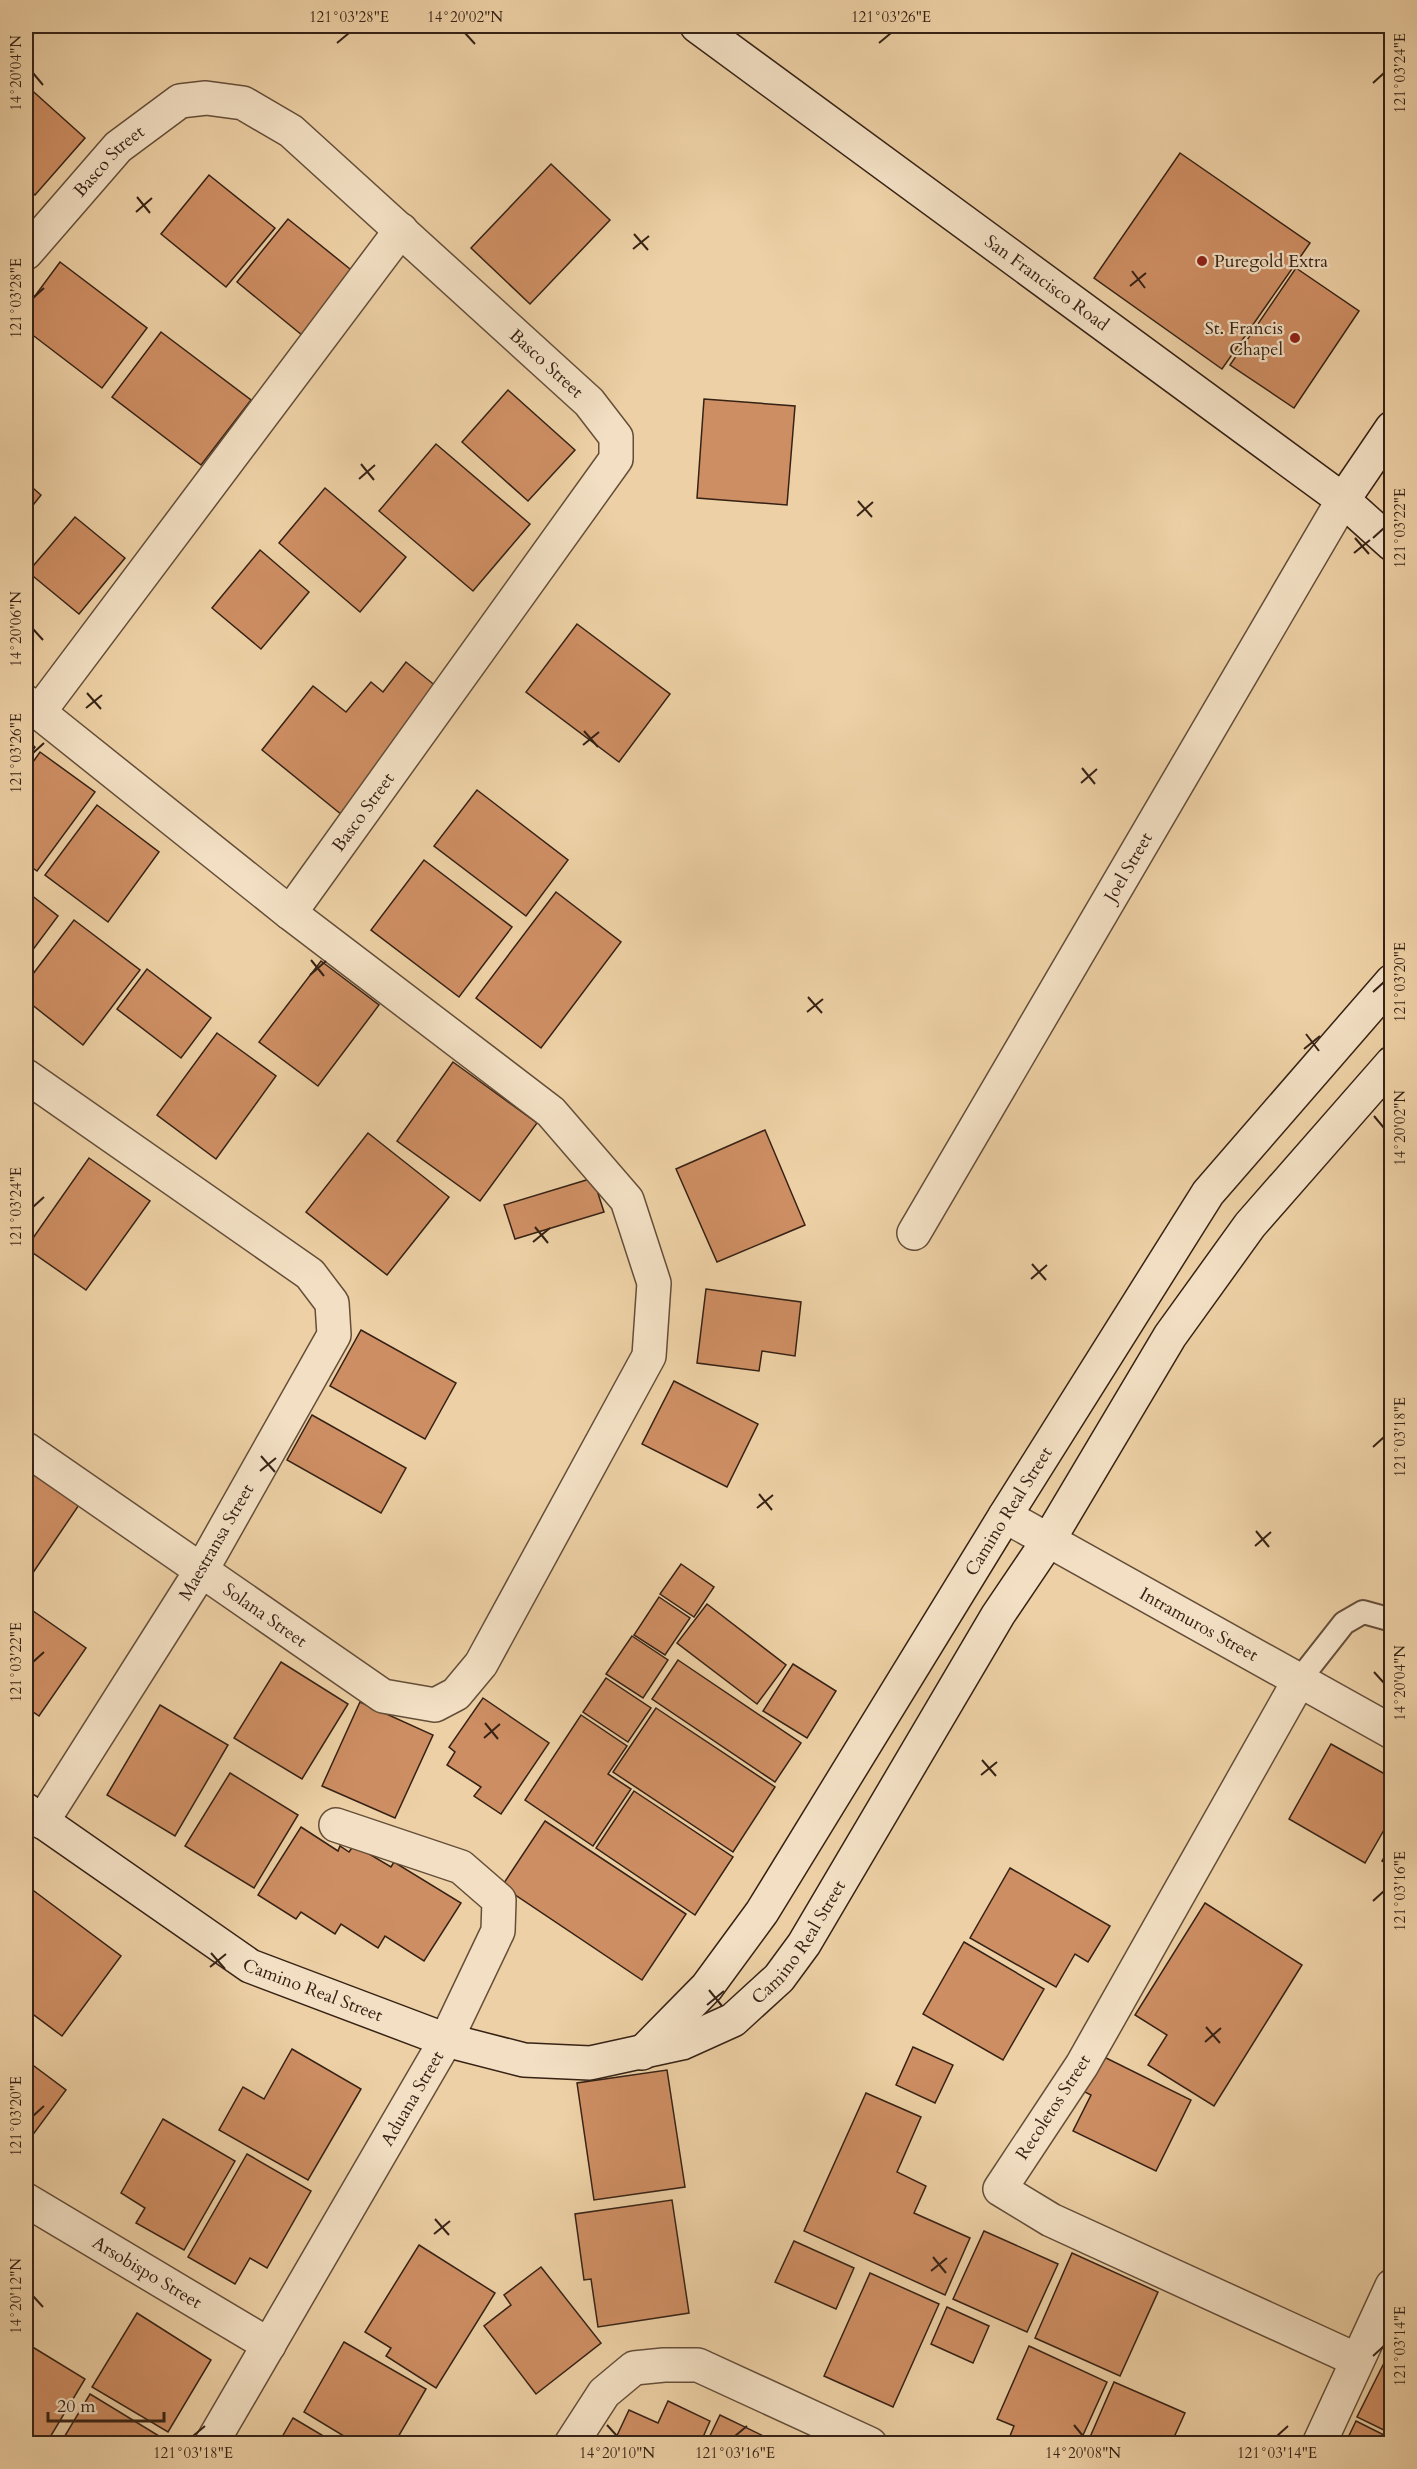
<svg xmlns="http://www.w3.org/2000/svg" width="1417" height="2469" font-family="Cardo,serif">
	<style>
		.building { fill: #ce8e63; stroke: #362215; stroke-width: 1.5 }
		.lines { fill: none; stroke-linecap: round; stroke-linejoin: round }
		.lane-casing { stroke: #644e39; stroke-width: 26 }
		.street-casing { stroke: #644e39; stroke-width: 36 }
		.secondary-casing { stroke: #362215; stroke-width: 36 }
		.lane { stroke: #f3e0c4; stroke-width: 22 }
		.street { stroke: #f3e0c4; stroke-width: 33 }
		.secondary { stroke: #f3e0c4; stroke-width: 33 }
		.ticks { fill: none; stroke: #362215; stroke-width: 2 }
		.poi-dot { fill: #8f2418; stroke: #f3e0c4; stroke-width: 2 }
		.labels { text-anchor: middle; stroke-width: 4.5; stroke-linejoin: round; paint-order: stroke }
		.street-label { font-size: 18px; fill: #362215; stroke: #f3e0c4 }
		.poi-label { font-size: 18px; fill: #362215; stroke: #f3e0c4; text-anchor: start }
		.neatline { fill: none; stroke: #362215; stroke-width: 2 }
		.ticks-label { font-size: 15px; text-anchor: middle; fill: #362215 }
	</style>
	<rect width="100%" height="100%" fill="#edd0a5"/>
	<filter id="stains"><feTurbulence type="fractalNoise" baseFrequency=".00333" numOctaves="4"/><feColorMatrix values="0 0 0 0 .2 0 0 0 0 .09 0 0 0 0 .02 0 0 0 .5 -.17"/></filter>
	<radialGradient id="worn" r=".72"><stop offset=".6" stop-color="#630" stop-opacity="0"/><stop offset="1" stop-color="#630" stop-opacity=".3"/></radialGradient>
	<g class="building">
		<polygon points="26,85 85,138 35,195 26,187"/>
		<polygon points="1180,153 1310,243 1222,369 1094,278"/>
		<polygon points="551,164 610,220 530,304 471,248"/>
		<polygon points="209,175 275,228 226,287 161,234"/>
		<polygon points="288,219 360,277 308,340 237,282"/>
		<polygon points="60,262 147,328 102,388 26,330 26,308"/>
		<polygon points="1296,268 1359,311 1294,408 1230,365"/>
		<polygon points="161,332 251,400 201,465 112,397"/>
		<polygon points="508,390 575,450 528,501 462,442"/>
		<polygon points="704,399 795,406 787,505 697,498"/>
		<polygon points="436,444 530,524 473,591 379,511"/>
		<polygon points="26,482 41,495 26,514"/>
		<polygon points="325,488 406,557 360,612 279,543"/>
		<polygon points="75,517 125,558 79,614 28,572"/>
		<polygon points="260,550 309,592 261,649 212,608"/>
		<polygon points="577,624 670,694 619,762 526,692"/>
		<polygon points="406,662 442,691 342,815 262,750 313,686 346,712 371,682 383,692"/>
		<polygon points="26,739 35,747 26,760"/>
		<polygon points="40,752 95,792 37,871 26,863 26,772"/>
		<polygon points="477,790 568,860 526,916 434,846"/>
		<polygon points="97,805 159,852 108,922 45,875"/>
		<polygon points="424,860 512,927 459,997 371,930"/>
		<polygon points="26,891 58,916 26,959"/>
		<polygon points="556,892 621,942 541,1048 476,998"/>
		<polygon points="74,920 140,970 83,1045 26,1000 26,983"/>
		<polygon points="321,961 379,1005 318,1086 259,1042"/>
		<polygon points="147,969 211,1018 181,1058 117,1009"/>
		<polygon points="217,1033 276,1076 216,1159 157,1115"/>
		<polygon points="453,1062 537,1123 480,1201 397,1141"/>
		<polygon points="765,1130 805,1225 717,1262 676,1169"/>
		<polygon points="368,1133 449,1197 387,1275 306,1212"/>
		<polygon points="89,1158 150,1201 86,1290 26,1248"/>
		<polygon points="593,1178 604,1212 515,1239 504,1205"/>
		<polygon points="706,1289 801,1302 795,1356 762,1351 759,1371 697,1363"/>
		<polygon points="361,1330 456,1383 425,1439 330,1386"/>
		<polygon points="674,1381 758,1424 727,1487 642,1444"/>
		<polygon points="312,1415 406,1468 381,1513 287,1460"/>
		<polygon points="39,1468 83,1499 26,1583 26,1487"/>
		<polygon points="681,1564 714,1587 694,1617 660,1594"/>
		<polygon points="659,1597 690,1618 665,1655 634,1635"/>
		<polygon points="707,1604 786,1665 757,1704 677,1643"/>
		<polygon points="26,1606 86,1648 39,1716 26,1707"/>
		<polygon points="632,1636 668,1660 643,1698 606,1674"/>
		<polygon points="678,1660 801,1743 775,1782 652,1699"/>
		<polygon points="281,1662 348,1704 302,1779 234,1738"/>
		<polygon points="793,1664 836,1691 807,1738 763,1711"/>
		<polygon points="606,1678 651,1708 628,1742 583,1712"/>
		<polygon points="483,1698 549,1743 501,1814 474,1796 481,1787 447,1765 455,1752 449,1747"/>
		<polygon points="360,1702 433,1735 395,1818 322,1786"/>
		<polygon points="160,1705 228,1745 175,1836 107,1795"/>
		<polygon points="656,1708 775,1787 733,1852 613,1772"/>
		<polygon points="581,1715 627,1746 608,1774 631,1789 593,1846 525,1800"/>
		<polygon points="1331,1744 1392,1778 1392,1816 1365,1863 1289,1819"/>
		<polygon points="230,1773 298,1815 254,1888 185,1846"/>
		<polygon points="634,1791 733,1857 695,1915 596,1848"/>
		<polygon points="545,1821 686,1914 642,1980 502,1886"/>
		<polygon points="301,1827 338,1851 340,1846 349,1852 354,1845 391,1867 394,1862 461,1903 424,1961 385,1936 378,1948 341,1924 335,1934 301,1912 296,1919 258,1895"/>
		<polygon points="1392,1844 1392,1867 1382,1861"/>
		<polygon points="1010,1868 1110,1926 1088,1962 1075,1954 1056,1987 970,1938"/>
		<polygon points="26,1885 121,1956 62,2036 26,2009"/>
		<polygon points="1205,1903 1302,1965 1214,2106 1148,2065 1167,2035 1135,2015"/>
		<polygon points="964,1942 1044,1989 1003,2060 923,2014"/>
		<polygon points="913,2047 953,2065 935,2103 896,2085"/>
		<polygon points="292,2049 361,2089 308,2180 219,2130 243,2087 264,2099"/>
		<polygon points="1090,2050 1191,2100 1156,2171 1073,2131 1091,2095 1073,2086"/>
		<polygon points="26,2060 66,2090 26,2144"/>
		<polygon points="667,2070 685,2187 594,2200 577,2083"/>
		<polygon points="866,2093 921,2117 897,2172 926,2186 914,2213 970,2238 945,2295 804,2231"/>
		<polygon points="163,2119 235,2161 184,2250 136,2223 145,2208 121,2193"/>
		<polygon points="247,2154 311,2191 267,2268 250,2258 235,2284 188,2257"/>
		<polygon points="672,2200 689,2313 598,2327 591,2279 584,2280 575,2214"/>
		<polygon points="984,2231 1058,2264 1027,2332 953,2299"/>
		<polygon points="794,2241 854,2268 836,2309 775,2282"/>
		<polygon points="419,2245 495,2293 436,2388 386,2356 391,2348 365,2332"/>
		<polygon points="1072,2253 1158,2292 1120,2376 1035,2338"/>
		<polygon points="541,2267 601,2343 536,2394 484,2326 511,2305 504,2295"/>
		<polygon points="870,2273 939,2304 893,2407 824,2376"/>
		<polygon points="947,2307 989,2326 973,2363 931,2344"/>
		<polygon points="137,2313 211,2360 168,2432 92,2387"/>
		<polygon points="344,2342 426,2389 394,2444 357,2444 304,2412"/>
		<polygon points="26,2343 85,2379 46,2444 26,2444"/>
		<polygon points="1029,2346 1107,2382 1079,2444 1014,2444 1008,2441 1014,2426 997,2419"/>
		<polygon points="1392,2347 1392,2434 1357,2417"/>
		<polygon points="1114,2382 1185,2413 1171,2444 1087,2444"/>
		<polygon points="90,2394 164,2439 161,2444 60,2444"/>
		<polygon points="668,2401 710,2421 700,2444 613,2444 629,2410 658,2423"/>
		<polygon points="720,2415 780,2444 706,2444"/>
		<polygon points="293,2418 337,2444 278,2444"/>
		<polygon points="1356,2421 1392,2439 1392,2444 1345,2444"/>
	</g>
	<g class="lines">
		<g class="lane-casing">
			<polyline id="lane" points="1300,1679 1344,1623 1363,1612 1392,1620"/>
		</g>
		<g class="street-casing">
			<g id="street">
				<path id="s1" d="M26,253L118,147L180,101L206,98L243,103L291,131L589,402L616,437V459L290,913"/>
				<polyline points="26,702 290,913 551,1112 627,1200 654,1283 649,1356 481,1664 456,1694 435,1705 383,1696 26,1449"/>
				<polyline points="39,712 401,230"/>
				<polyline points="26,1076 310,1274 332,1303 334,1335 201,1571 42,1822"/>
				<path id="s2" d="M914,1233L1343,500"/>
				<path id="s3" d="M1005,1516L1392,1732"/>
				<polyline points="1300,1679 1082,2065 1000,2189 1051,2220 1357,2360"/>
				<path id="s4" d="M26,2200L269,2345"/>
				<path id="s5" d="M211,2444L446,2040L498,1931L499,1900L461,1867L336,1825"/>
				<polyline points="571,2444 604,2393 634,2368 664,2365 698,2365 870,2444"/>
				<polyline points="1319,2444 1392,2286"/>
			</g>
		</g>
		<g class="secondary-casing">
			<g id="secondary">
				<path id="s6" d="M697,26L1343,500L1392,544"/>
				<polyline points="1343,500 1392,428"/>
				<path id="s7" d="M26,1810L250,1966L446,2040L524,2060L590,2063L682,2043L733,2020L779,1978L804,1944L998,1615L1048,1541L1170,1336L1250,1225L1392,1063"/>
				<path id="s8" d="M642,2053L707,1987L762,1912L1005,1516L1208,1193L1392,981"/>
			</g>
		</g>
		<use href="#lane" class="lane"/>
		<use href="#street" class="street"/>
		<use href="#secondary" class="secondary"/>
	</g>
	<path class="ticks" d="M465,33L475,44M337,43L349,33M879,43L891,33M33,73L43,85M1373,83L1384,73M137,197L150,213M136,212L152,198M634,234L648,250M633,249L649,236M1132,271L1145,288M1130,286L1146,273M33,298L44,288M361,464L374,480M359,479L375,465M858,501L872,517M857,516L873,502M1355,538L1369,554M1373,538L1384,528M1354,553L1370,540M33,629L43,640M87,693L101,709M86,708L102,695M584,731L598,747M583,745L599,732M33,753L44,743M1082,768L1095,784M1081,783L1097,769M311,960L324,976M310,975L326,961M1373,992L1384,982M808,997L822,1013M807,1012L823,999M1306,1034L1319,1051M1304,1049L1320,1036M1374,1116L1384,1128M33,1207L44,1197M535,1227L548,1243M533,1242L550,1228M1032,1264L1046,1280M1031,1279L1047,1265M1373,1447L1384,1437M261,1456L275,1472M260,1471L276,1458M759,1494L772,1510M757,1508L773,1495M1256,1531L1269,1547M1255,1546L1271,1532M33,1662L44,1652M1374,1672L1384,1683M485,1723L498,1739M484,1738L500,1724M982,1760L996,1776M981,1775L997,1762M1373,1901L1384,1891M211,1953L225,1969M210,1967L226,1954M709,1990L722,2006M707,2005L724,1991M1206,2027L1220,2043M1205,2042L1221,2028M33,2116L44,2106M435,2219L449,2235M434,2234L450,2221M933,2257L946,2273M931,2271L947,2258M33,2296L43,2307M1373,2356L1384,2346M607,2425L617,2436M1074,2425L1083,2436M193,2436L205,2426M735,2436L747,2426M1277,2436L1288,2426"/>
	<g class="poi-dot">
		<circle cx="1202" cy="261" r="6"/>
		<circle cx="1295" cy="338" r="6"/>
	</g>
	<g class="labels">
		<g class="street-label">
			<text dy="6" stroke="none"><textPath href="#s1" startOffset="124">Basco Street</textPath></text>
			<text dy="6" stroke="none"><textPath href="#s6" startOffset="434">San Francisco Road</textPath></text>
			<text dy="6" stroke="none"><textPath href="#s1" startOffset="682">Basco Street</textPath></text>
			<text transform="translate(363 812) rotate(-54)" y="6">Basco Street</text>
			<text dy="6" stroke="none"><textPath href="#s2" startOffset="424">Joel Street</textPath></text>
			<text dy="6" stroke="none"><textPath href="#s8" startOffset="656">Camino Real Street</textPath></text>
			<text transform="translate(216 1542) rotate(-60)" y="6">Maestransa Street</text>
			<text transform="translate(265 1615) rotate(35)" y="6">Solana Street</text>
			<text dy="6" stroke="none"><textPath href="#s3" startOffset="222">Intramuros Street</textPath></text>
			<text dy="6" stroke="none"><textPath href="#s7" startOffset="882">Camino Real Street</textPath></text>
			<text dy="6" stroke="none"><textPath href="#s7" startOffset="340">Camino Real Street</textPath></text>
			<text dy="6" stroke="none"><textPath href="#s5" startOffset="400">Aduana Street</textPath></text>
			<text transform="translate(1053 2107) rotate(-57)" y="6">Recoletos Street</text>
			<text dy="6" stroke="none"><textPath href="#s4" startOffset="141">Arsobispo Street</textPath></text>
		</g>
		<g class="poi-label">
			<text x="1214" y="267">Puregold Extra</text>
			<text x="1283" y="334" text-anchor="end">St. Francis<tspan x="1283" dy="21">Chapel</tspan></text>
		</g>
	</g>
	<rect width="1417" height="2469" fill="none" stroke="#edd0a5" stroke-width="66"/>
	<path d="M48 2412v9h116v-9" fill="none" stroke="#362215" stroke-width="3"/>
	<text x="57" y="2412" font-size="18" fill="#362215" stroke="#f3e0c4" stroke-width="4.5" paint-order="stroke">20 m</text>
	<rect x="33" y="33" width="1351" height="2403" class="neatline"/>
	<g class="ticks-label">
		<text x="349" y="22">121°03'28"E</text>
		<text x="465" y="22">14°20'02"N</text>
		<text x="891" y="22">121°03'26"E</text>
		<text transform="translate(16 73) rotate(-90)" y="5">14°20'04"N</text>
		<text transform="translate(1400 73) rotate(-90)" y="5">121°03'24"E</text>
		<text transform="translate(16 298) rotate(-90)" y="5">121°03'28"E</text>
		<text transform="translate(1400 528) rotate(-90)" y="5">121°03'22"E</text>
		<text transform="translate(16 629) rotate(-90)" y="5">14°20'06"N</text>
		<text transform="translate(16 753) rotate(-90)" y="5">121°03'26"E</text>
		<text transform="translate(1400 982) rotate(-90)" y="5">121°03'20"E</text>
		<text transform="translate(1400 1128) rotate(-90)" y="5">14°20'02"N</text>
		<text transform="translate(16 1207) rotate(-90)" y="5">121°03'24"E</text>
		<text transform="translate(1400 1437) rotate(-90)" y="5">121°03'18"E</text>
		<text transform="translate(16 1662) rotate(-90)" y="5">121°03'22"E</text>
		<text transform="translate(1400 1683) rotate(-90)" y="5">14°20'04"N</text>
		<text transform="translate(1400 1891) rotate(-90)" y="5">121°03'16"E</text>
		<text transform="translate(16 2116) rotate(-90)" y="5">121°03'20"E</text>
		<text transform="translate(16 2296) rotate(-90)" y="5">14°20'12"N</text>
		<text transform="translate(1400 2346) rotate(-90)" y="5">121°03'14"E</text>
		<text x="193" y="2458">121°03'18"E</text>
		<text x="617" y="2458">14°20'10"N</text>
		<text x="735" y="2458">121°03'16"E</text>
		<text x="1083" y="2458">14°20'08"N</text>
		<text x="1277" y="2458">121°03'14"E</text>
	</g>
	<rect width="100%" height="100%" filter="url(#stains)"/>
	<rect width="100%" height="100%" fill="url(#worn)"/>
</svg>
